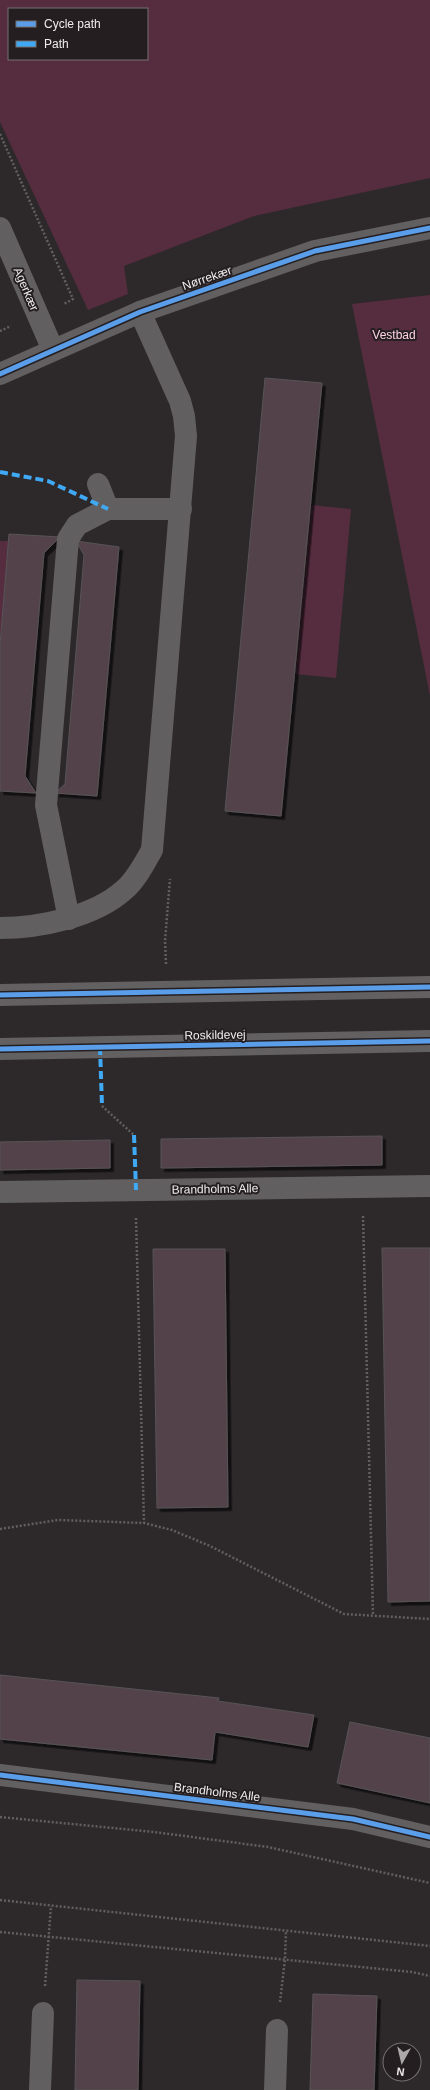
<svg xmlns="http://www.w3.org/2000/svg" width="430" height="2090" font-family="Arial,sans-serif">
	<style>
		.green { fill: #562c3f; fill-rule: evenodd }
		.building { fill: #52434a; stroke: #575456; filter: url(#shadow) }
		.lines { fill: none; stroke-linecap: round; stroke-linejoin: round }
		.path { stroke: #625f61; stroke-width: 2.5; stroke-dasharray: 2 2; stroke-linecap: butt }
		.minor { stroke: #615f60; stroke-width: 22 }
		.major { stroke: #626061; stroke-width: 22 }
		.quiet { stroke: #3fa9f5; stroke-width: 4; stroke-dasharray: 8 4; stroke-linecap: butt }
		.cycleway-casing { stroke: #241e21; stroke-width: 8 }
		.cycleway { stroke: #5a9eea; stroke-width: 5 }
		.labels { text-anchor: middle; stroke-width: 4; stroke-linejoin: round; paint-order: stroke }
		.street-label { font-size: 12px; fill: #f0eced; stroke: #241e21 }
		.park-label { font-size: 12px; fill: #ffd1e3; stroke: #241e21 }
	</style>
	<defs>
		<filter id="shadow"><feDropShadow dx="3.5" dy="3.5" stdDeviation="0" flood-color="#0009"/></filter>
	</defs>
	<rect width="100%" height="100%" fill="#2d292b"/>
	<g class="green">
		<path d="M0,0H430V178L254,216L124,266L128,294L88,310L0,122ZM9,9H147V59H9Z"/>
		<polygon points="430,295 430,696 352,304"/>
		<polygon points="311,505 351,509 336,678 295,674"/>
		<polygon points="0,541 9,541 0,645"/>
	</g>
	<g class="building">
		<polygon points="265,378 322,383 281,816 225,811"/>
		<polygon points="9,534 60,537 44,553 25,776 36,793 0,791 0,645"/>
		<polygon points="76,541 119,547 97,796 55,793 65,784 84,555"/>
		<polygon points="382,1136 382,1165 161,1168 161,1139"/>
		<polygon points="110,1140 110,1168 0,1170 0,1142"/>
		<polygon points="382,1248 430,1248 430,1601 388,1602"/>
		<polygon points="153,1249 225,1249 228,1507 157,1508"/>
		<polygon points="0,1675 219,1698 218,1701 314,1715 308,1747 215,1732 212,1760 0,1739"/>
		<polygon points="350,1722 430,1738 430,1803 337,1783"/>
		<polygon points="77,1980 140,1981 138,2090 75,2090"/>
		<polygon points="313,1994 377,1996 374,2090 310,2090"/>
	</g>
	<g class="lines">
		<g class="path">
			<polyline points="0,134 73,299 64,304"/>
			<polyline points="0,331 11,326"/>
			<polyline points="166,964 165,941 170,879"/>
			<polyline points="102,1106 134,1135"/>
			<polyline points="363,1216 373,1615"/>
			<polyline points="136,1218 144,1523"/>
			<polyline points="0,1529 58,1520 144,1523 172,1530 210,1546 344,1614 430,1619"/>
			<polyline points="0,1817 154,1832 268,1847 430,1883"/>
			<polyline points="0,1900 430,1946"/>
			<polyline points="0,1932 412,1972 430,1976"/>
			<polyline points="45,1986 51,1906"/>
			<polyline points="280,2002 285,1959 286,1931"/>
		</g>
		<g class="minor">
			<polyline points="0,228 53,350"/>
			<polyline points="0,374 140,312 315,251 430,228"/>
			<polyline points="98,484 108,509"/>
			<polyline points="69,919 46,805 68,539 77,525 108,509 181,509"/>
			<path d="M0,928C39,928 94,917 124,890C136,880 144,864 152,850L186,436L184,416L180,401L140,312"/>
			<polyline points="0,1192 430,1186"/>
			<polyline points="0,1775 353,1819 430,1837"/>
			<polyline points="40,2090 43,2013"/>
			<polyline points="275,2090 277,2030"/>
		</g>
		<g class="major">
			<polyline points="0,995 430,987"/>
			<polyline points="0,1049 430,1041"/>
		</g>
		<g class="quiet">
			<polyline points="0,472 48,481 108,509"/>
			<polyline points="100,1047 102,1106"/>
			<polyline points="134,1135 136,1190"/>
		</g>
		<g class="cycleway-casing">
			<g id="cycleway">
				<polyline points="0,374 140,312 315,251 430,228"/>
				<polyline points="0,995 430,987"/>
				<polyline points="0,1049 430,1041"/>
				<polyline points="0,1775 353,1819 430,1837"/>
			</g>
		</g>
		<use href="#cycleway" class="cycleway"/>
	</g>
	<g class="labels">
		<g class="street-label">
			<text transform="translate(207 278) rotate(-19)" y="4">Nørrekær</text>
			<text transform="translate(26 289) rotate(67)" y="4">Agerkær</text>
			<text transform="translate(215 1035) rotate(-1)" y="4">Roskildevej</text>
			<text transform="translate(215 1189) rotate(-1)" y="4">Brandholms Alle</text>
			<text transform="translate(217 1792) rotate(7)" y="4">Brandholms Alle</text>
		</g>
		<g class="park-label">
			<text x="394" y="339">Vestbad</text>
		</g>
	</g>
	<rect x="8" y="8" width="140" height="52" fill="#241e21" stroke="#767073"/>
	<rect x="16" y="21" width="20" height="6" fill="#5a9eea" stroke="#767073"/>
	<text x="44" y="28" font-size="12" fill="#f0eced">Cycle path</text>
	<rect x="16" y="41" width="20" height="6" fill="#3fa9f5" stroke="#767073"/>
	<text x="44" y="48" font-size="12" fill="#f0eced">Path</text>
	<g transform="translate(402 2062) rotate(188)"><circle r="19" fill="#241e21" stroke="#767073"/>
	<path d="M0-3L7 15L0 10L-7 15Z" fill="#aca8a9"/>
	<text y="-6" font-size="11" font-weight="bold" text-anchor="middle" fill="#f0eced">N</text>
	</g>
</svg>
